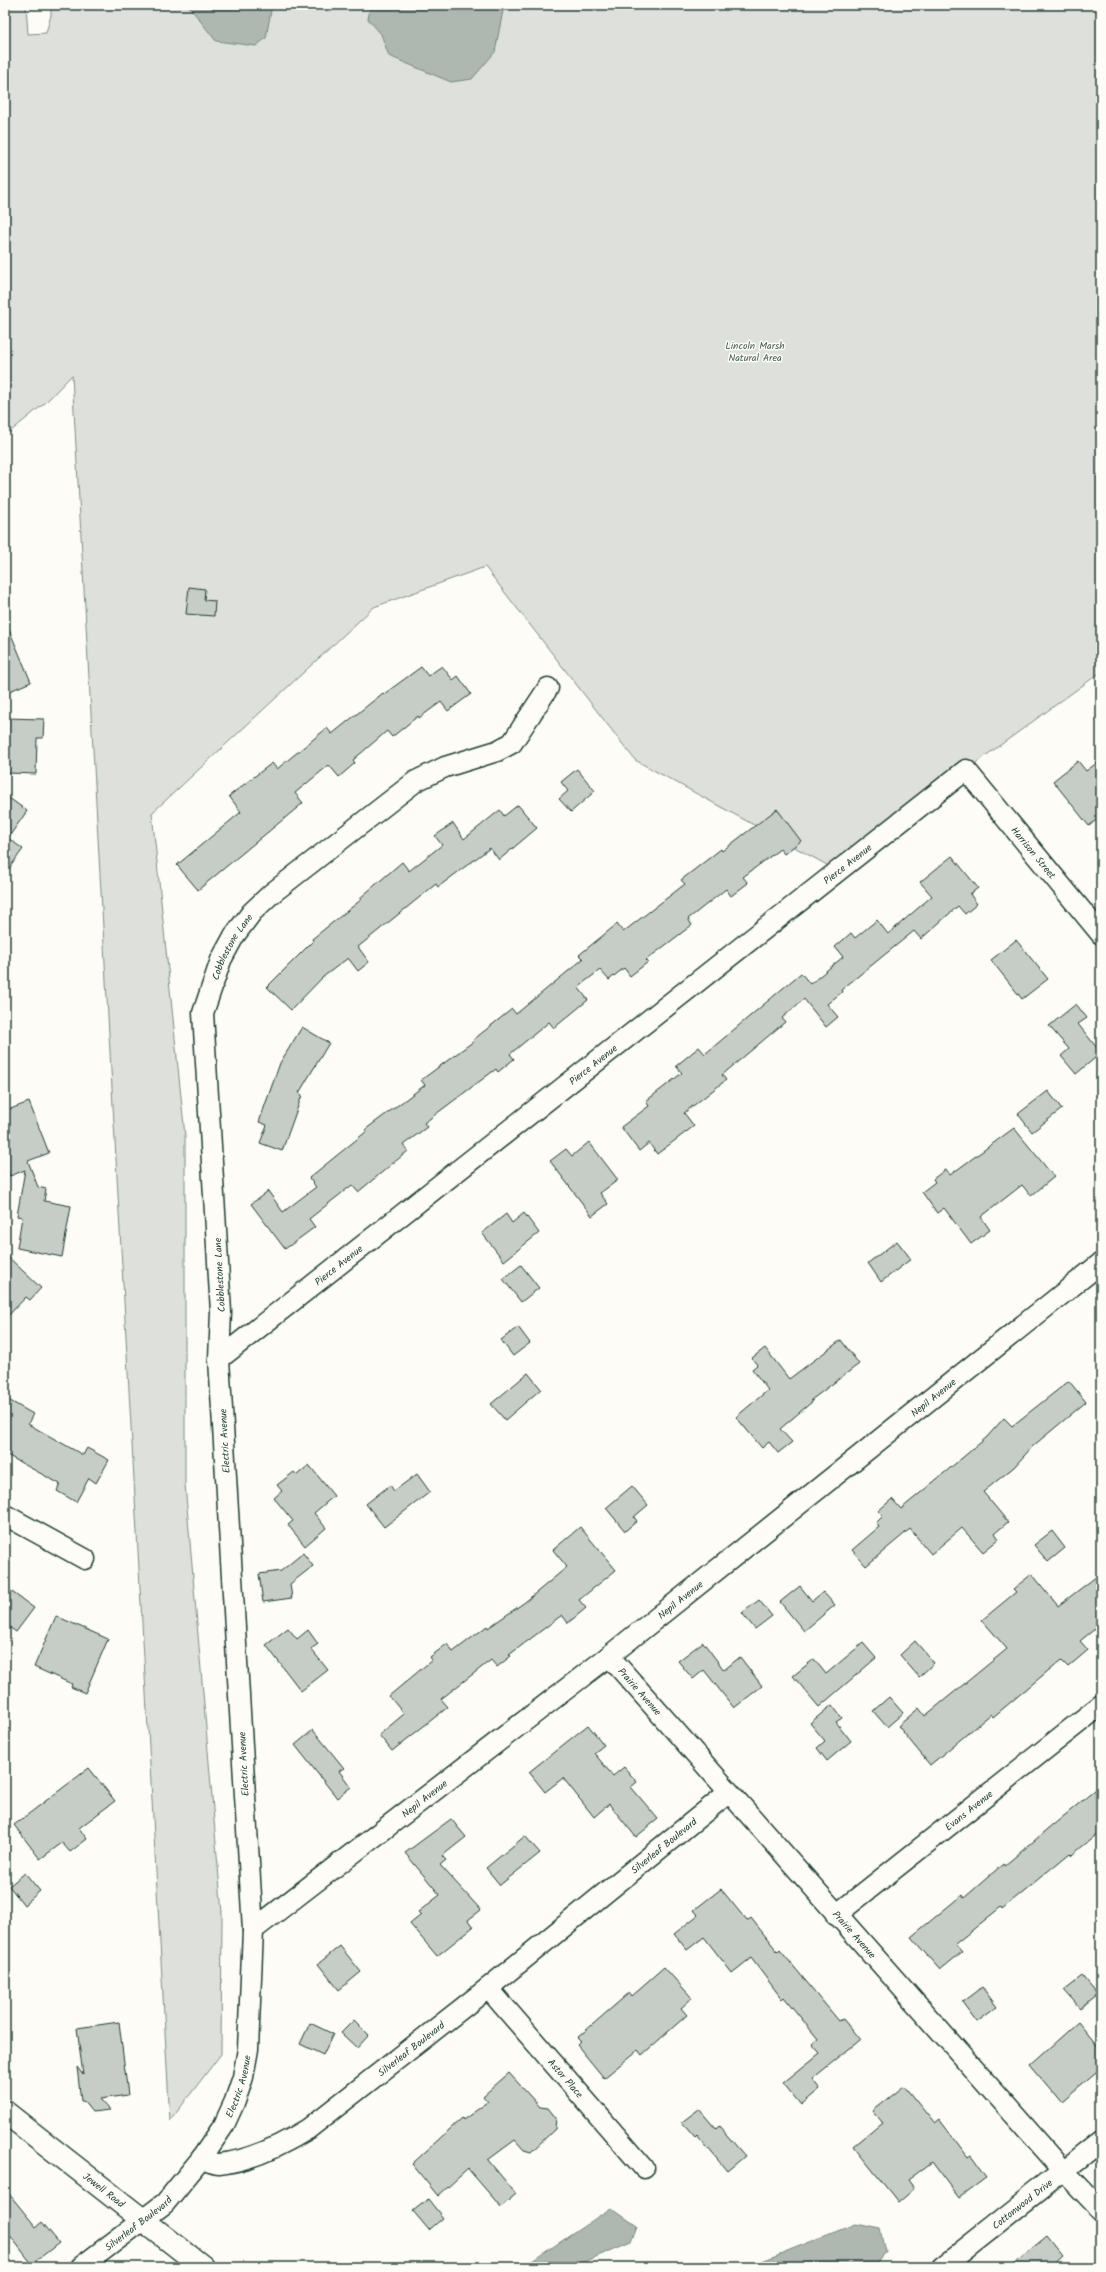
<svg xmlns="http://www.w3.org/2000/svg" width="1106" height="2272" font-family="Kalam,sans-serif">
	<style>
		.green { fill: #dde0db; stroke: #7e8e88 }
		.water { fill: #aeb8b1; stroke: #75877f }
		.building { fill: #c6cdc7; stroke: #1f3d34 }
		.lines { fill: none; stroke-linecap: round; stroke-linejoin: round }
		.street-casing { stroke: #1f3d34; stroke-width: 23 }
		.secondary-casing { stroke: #1f3d34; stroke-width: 25 }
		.street { stroke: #fdfcf7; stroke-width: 20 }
		.secondary { stroke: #fdfcf7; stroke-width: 22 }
		.labels { text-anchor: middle; stroke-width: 3; stroke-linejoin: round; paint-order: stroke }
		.park-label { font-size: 10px; fill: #455e55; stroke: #fdfcf7 }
		.street-label { font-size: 10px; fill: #1f3d34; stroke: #fdfcf7 }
	</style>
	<rect width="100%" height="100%" fill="#fdfcf7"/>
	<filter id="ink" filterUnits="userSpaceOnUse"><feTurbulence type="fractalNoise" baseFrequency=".025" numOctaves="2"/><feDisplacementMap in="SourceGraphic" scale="8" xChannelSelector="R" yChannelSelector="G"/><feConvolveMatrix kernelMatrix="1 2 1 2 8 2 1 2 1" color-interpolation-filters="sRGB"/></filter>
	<g filter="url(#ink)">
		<polygon class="green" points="5,5 26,5 28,34 46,33 51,15 51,5 1101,5 1101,672 966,770 838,871 635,760 485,567 374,607 152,813 185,1136 185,1484 222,1913 221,2054 170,2121 72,375 45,403 5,436"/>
		<g class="water">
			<polygon points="188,5 272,5 266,38 256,46 216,41"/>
			<polygon points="371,5 504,5 495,52 472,79 451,82 389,56 381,34 368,19"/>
			<polygon points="611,2208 637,2226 631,2242 572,2267 523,2267"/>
			<polygon points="855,2224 880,2229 885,2251 875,2267 747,2267"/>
		</g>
		<g class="building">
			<polygon points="189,587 205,589 204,600 215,601 214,616 186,614"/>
			<polygon points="5,620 31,682 5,693"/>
			<polygon points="442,666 453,680 458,676 471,694 448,711 441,702 419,718 418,716 392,737 387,731 353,760 355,763 339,777 329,765 295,793 303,803 198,890 177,865 241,812 229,796 272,763 277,769 327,728 332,734 383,693 384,694 421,667 428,676"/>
			<polygon points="5,718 44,719 43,738 37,738 36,774 7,773 7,740 5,740"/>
			<polygon points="1101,760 1101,816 1089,826 1053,781 1078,761 1086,771"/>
			<polygon points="577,769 595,791 571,812 559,799 568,791 561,782"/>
			<polygon points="5,795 27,811 8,838 23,849 5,874"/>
			<polygon points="518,805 537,828 499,860 490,848 438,887 436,884 358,947 369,962 358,971 348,958 323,977 291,1010 267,987 313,941 312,939 362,899 360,898 402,862 409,871 442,845 435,836 453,823 464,839 500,810 504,816"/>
			<polygon points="777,809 801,841 784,854 780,849 743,877 748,883 731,896 726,889 688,919 692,925 646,960 648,962 630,976 624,968 609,980 600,970 578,987 588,1000 554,1028 549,1022 510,1054 514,1059 498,1072 496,1069 424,1123 427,1127 403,1145 408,1151 358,1192 352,1185 309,1219 315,1227 285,1249 251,1204 268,1191 283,1212 316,1187 309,1178 367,1131 366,1129 425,1085 421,1080 474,1041 473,1040 512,1009 516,1014 583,959 579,955 617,924 623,932 685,884 681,880 721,849 722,851"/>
			<polygon points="952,856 978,888 970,894 977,904 965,914 958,906 921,939 914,931 841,990 842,992 827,1004 838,1017 826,1027 804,999 782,1018 785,1022 722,1075 726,1080 684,1113 694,1126 657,1154 649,1143 639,1151 621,1127 649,1106 646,1101 682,1073 676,1066 699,1047 705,1054 801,973 810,984 843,957 835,947 851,933 855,938 877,920 888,934 932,896 920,882"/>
			<polygon points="1016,940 1048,979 1022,999 991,960"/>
			<polygon points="1076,1004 1087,1018 1078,1024 1101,1053 1076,1074 1061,1056 1069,1049 1049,1026"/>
			<polygon points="302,1027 329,1043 299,1093 302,1095 282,1151 260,1143 267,1125 259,1122 280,1063"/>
			<polygon points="1048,1091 1062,1109 1032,1132 1018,1114"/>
			<polygon points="29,1102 49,1153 28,1161 38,1187 46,1189 44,1201 71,1206 62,1257 17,1248 22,1217 17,1216 25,1170 10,1176 5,1164 5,1111"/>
			<polygon points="1014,1128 1054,1177 1031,1196 1022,1185 981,1217 990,1230 971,1244 944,1208 937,1213 922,1192 935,1182 933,1179 946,1169 950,1175"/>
			<polygon points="589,1142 618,1180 600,1193 608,1204 592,1216 550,1161 566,1149 572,1156"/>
			<polygon points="524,1213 539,1233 504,1261 482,1233 506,1214 512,1223"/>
			<polygon points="897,1241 911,1259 881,1282 868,1263"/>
			<polygon points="5,1254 41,1288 30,1300 26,1297 5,1319"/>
			<polygon points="521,1265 539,1288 521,1302 503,1279"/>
			<polygon points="518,1327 530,1343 513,1356 501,1340"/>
			<polygon points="841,1340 859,1364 811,1400 813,1401 780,1429 792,1442 778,1453 769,1442 762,1448 736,1417 768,1390 752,1369 757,1365 752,1358 765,1348 789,1379"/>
			<polygon points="528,1373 541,1389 505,1420 491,1404"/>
			<polygon points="1069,1381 1086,1402 1033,1446 1014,1467 983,1492 1008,1522 995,1533 999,1539 983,1552 962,1528 931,1554 910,1529 866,1566 852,1550 879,1527 876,1523 883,1516 878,1511 892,1499 901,1509 986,1438 1004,1418 1012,1426"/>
			<polygon points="5,1398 33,1414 28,1424 83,1455 87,1448 109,1460 96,1483 89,1478 76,1502 57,1491 60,1484 5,1454"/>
			<polygon points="309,1465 334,1496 314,1513 326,1528 305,1546 288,1525 293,1521 274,1498 282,1491 277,1485 294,1472 297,1475"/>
			<polygon points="417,1474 430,1492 384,1527 366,1504 390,1485 394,1491"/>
			<polygon points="632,1486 648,1505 634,1517 637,1521 625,1531 606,1508"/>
			<polygon points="580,1527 616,1570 579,1600 586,1608 568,1623 562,1615 509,1655 511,1656 497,1667 491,1660 441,1699 448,1707 392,1751 379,1735 404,1714 389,1696 432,1660 430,1657 447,1644 453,1652 487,1626 488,1628 525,1602 567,1567 553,1550"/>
			<polygon points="1052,1531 1065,1548 1048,1562 1034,1545"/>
			<polygon points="303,1553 313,1566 290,1584 292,1598 263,1602 259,1574 281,1571"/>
			<polygon points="1101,1573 1101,1624 1080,1641 1088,1650 1068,1667 1061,1660 993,1717 991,1714 930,1765 898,1726 919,1708 925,1716 1007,1649 982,1620 1016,1592 1013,1589 1032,1574 1058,1606"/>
			<polygon points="800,1586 812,1601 823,1592 835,1605 804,1631 780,1602"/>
			<polygon points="5,1587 34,1608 16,1632 5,1624"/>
			<polygon points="759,1600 772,1616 755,1629 742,1613"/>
			<polygon points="56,1616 108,1639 85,1693 71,1687 72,1684 34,1667"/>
			<polygon points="288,1628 297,1639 308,1630 318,1644 311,1649 328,1670 301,1691 266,1645"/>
			<polygon points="915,1641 934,1663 919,1677 900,1655"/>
			<polygon points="703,1642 724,1670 740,1657 762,1686 734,1708 704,1670 693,1679 678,1661"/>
			<polygon points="863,1643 876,1658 819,1707 793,1676 814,1659 826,1674"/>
			<polygon points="889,1697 903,1713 887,1727 873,1711"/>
			<polygon points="832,1705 842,1718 836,1722 851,1741 827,1761 817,1748 825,1741 810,1723"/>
			<polygon points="588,1725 604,1745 594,1753 613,1776 624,1767 637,1782 631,1787 658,1819 636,1837 609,1804 594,1817 563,1778 545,1792 529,1772"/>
			<polygon points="313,1730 344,1768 339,1771 351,1787 337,1798 295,1745"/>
			<polygon points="89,1768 115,1801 79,1828 87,1839 70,1852 62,1843 40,1859 14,1825"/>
			<polygon points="1101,1785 1101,1831 1072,1855 1070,1853 1002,1909 1001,1907 955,1944 962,1952 940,1970 911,1937 962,1895 964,1898 1003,1864 1004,1866"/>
			<polygon points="451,1819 466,1837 442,1856 446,1860 440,1865 481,1910 468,1920 473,1927 437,1956 410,1924 421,1915 418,1912 440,1895 405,1853"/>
			<polygon points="525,1836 540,1853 500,1885 486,1868"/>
			<polygon points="25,1873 40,1891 24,1905 9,1886"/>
			<polygon points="721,1889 747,1921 751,1918 778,1952 780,1950 839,2021 843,2019 860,2040 812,2079 820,2089 801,2105 783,2083 820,2053 812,2044 818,2039 784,1997 782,1999 751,1958 732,1973 704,1937 687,1950 674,1934 698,1915 694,1910"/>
			<polygon points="340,1946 361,1972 339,1990 318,1964"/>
			<polygon points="664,1967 692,1998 681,2008 687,2015 642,2055 638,2050 604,2078 577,2045 581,2042 577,2038 629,1993 631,1996"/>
			<polygon points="1082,1976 1097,1994 1080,2008 1064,1990"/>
			<polygon points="982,1987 997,2007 977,2022 962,2002"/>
			<polygon points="354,2020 369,2035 357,2048 341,2033"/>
			<polygon points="119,2022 128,2095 100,2099 110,2110 92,2112 83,2101 81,2101 77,2067 83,2075 77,2028"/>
			<polygon points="1078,2022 1101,2050 1101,2068 1061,2102 1030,2065"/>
			<polygon points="310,2023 333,2034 323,2055 300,2044"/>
			<polygon points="509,2073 540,2107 548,2108 556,2118 555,2129 531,2152 524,2150 515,2140 488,2160 516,2194 501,2207 468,2169 438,2196 412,2164 462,2118 463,2120 488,2102 483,2096"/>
			<polygon points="904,2086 934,2123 939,2119 968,2157 971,2155 987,2177 959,2198 932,2162 908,2180 914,2188 898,2202 853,2146 882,2122 873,2111"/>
			<polygon points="699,2109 716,2129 719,2126 745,2156 727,2171 697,2135 695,2137 682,2122"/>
			<polygon points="5,2189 36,2227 42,2222 59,2243 32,2264 5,2229"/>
			<polygon points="428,2199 443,2218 429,2230 413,2211"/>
			<polygon points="1047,2236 1063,2256 1051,2267 1009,2267"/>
		</g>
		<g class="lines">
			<g class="street-casing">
				<g id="street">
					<path id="s1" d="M219,1359L966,770L1101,934"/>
					<polyline points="5,1515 85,1559"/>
					<path id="s2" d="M609,1656L1063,2170L1101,2210"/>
					<path id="s3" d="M836,1915L1101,1705"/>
					<path id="s4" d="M253,1930L609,1656L1101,1263"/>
					<path id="s5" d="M488,1988L644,2168"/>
					<path id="s6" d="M201,2159C207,2161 214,2164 219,2164C251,2161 282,2145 308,2129L488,1988L728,1793"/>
					<path id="s7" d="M81,2267L165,2203L201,2159L224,2125L235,2101L243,2077L248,2049L253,1930L219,1359L221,1312L203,1013L221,960L234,936L252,912L271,894L416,781L445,767L497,751L512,743L548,688"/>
					<path id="s8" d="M942,2267L1101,2141"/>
				</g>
			</g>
			<g class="secondary-casing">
				<g id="secondary">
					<path id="s9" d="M5,2112L203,2267"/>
				</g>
			</g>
			<use href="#street" class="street"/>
			<use href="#secondary" class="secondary"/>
		</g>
	</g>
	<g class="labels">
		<g class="park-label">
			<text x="755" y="349">Lincoln Marsh<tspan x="755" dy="12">Natural Area</tspan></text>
		</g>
		<g class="street-label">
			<text dy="4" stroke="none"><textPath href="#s1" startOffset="1058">Harrison Street</textPath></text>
			<text dy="4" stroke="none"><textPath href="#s1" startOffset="800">Pierce Avenue</textPath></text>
			<text dy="4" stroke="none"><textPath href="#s7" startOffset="1394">Cobblestone Lane</textPath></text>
			<text dy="4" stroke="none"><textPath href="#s1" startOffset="476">Pierce Avenue</textPath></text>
			<text dy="4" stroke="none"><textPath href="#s1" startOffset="152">Pierce Avenue</textPath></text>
			<text transform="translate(219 1275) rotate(-93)" y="4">Cobblestone Lane</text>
			<text dy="4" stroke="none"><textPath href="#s4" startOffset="864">Nepil Avenue</textPath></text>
			<text transform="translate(224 1441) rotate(-93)" y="4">Electric Avenue</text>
			<text dy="4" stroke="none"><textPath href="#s4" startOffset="540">Nepil Avenue</textPath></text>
			<text dy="4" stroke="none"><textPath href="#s2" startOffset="47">Prairie Avenue</textPath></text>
			<text transform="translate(243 1764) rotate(-93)" y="4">Electric Avenue</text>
			<text dy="4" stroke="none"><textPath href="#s4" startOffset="216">Nepil Avenue</textPath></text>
			<text dy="4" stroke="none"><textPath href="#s3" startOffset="169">Evans Avenue</textPath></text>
			<text dy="4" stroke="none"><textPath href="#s6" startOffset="570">Silverleaf Boulevard</textPath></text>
			<text dy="4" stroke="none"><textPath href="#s2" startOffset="371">Prairie Avenue</textPath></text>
			<text dy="4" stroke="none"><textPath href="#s6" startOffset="246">Silverleaf Boulevard</textPath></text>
			<text dy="4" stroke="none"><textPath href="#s5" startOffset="119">Astor Place</textPath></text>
			<text dy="4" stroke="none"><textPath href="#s7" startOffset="245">Electric Avenue</textPath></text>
			<text dy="4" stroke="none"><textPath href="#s9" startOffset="126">Jewell Road</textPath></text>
			<text dy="4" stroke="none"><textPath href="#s8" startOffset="102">Cottonwood Drive</textPath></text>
			<text dy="4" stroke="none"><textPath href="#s7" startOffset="72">Silverleaf Boulevard</textPath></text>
		</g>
	</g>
	<rect width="1106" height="2272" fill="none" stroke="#fdfcf7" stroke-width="20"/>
	<rect x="10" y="10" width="1086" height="2252" fill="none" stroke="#1f3d34" stroke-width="1.5" filter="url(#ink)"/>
</svg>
